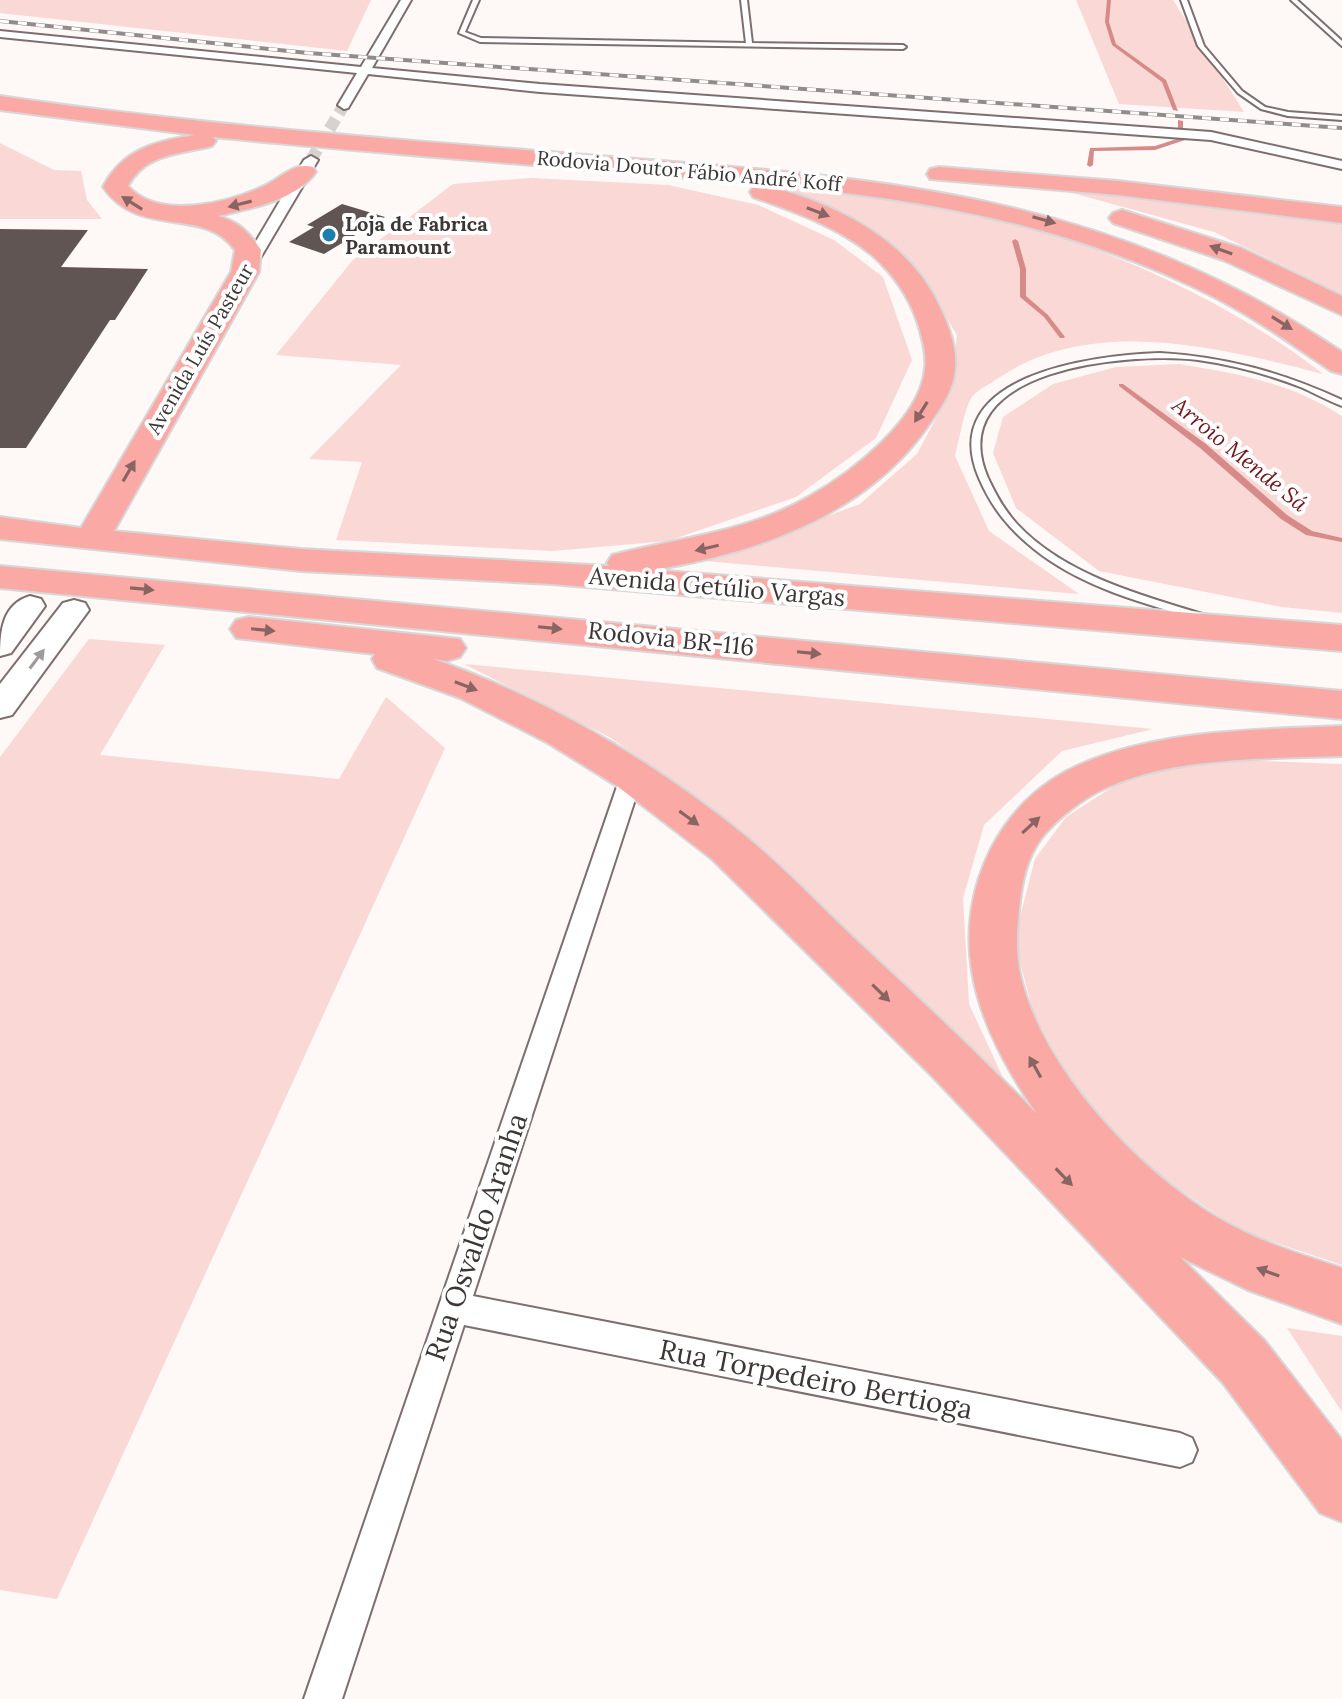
<svg xmlns="http://www.w3.org/2000/svg" width="1342" height="1699" font-family="Lora,serif">
	<style>
		.green { fill: #f9d8d6 }
		.lines { fill: none; stroke-linecap: round; stroke-linejoin: round }
		.stream { fill: #d68b88; fill-rule: evenodd }
		.building { fill: #615554 }
		.street-tunnel { stroke: #d7d1d0; stroke-width: 12; stroke-dasharray: 12 6; stroke-linecap: butt }
		.lane-casing { stroke: #7d6f6e; stroke-width: 4 }
		.street-casing { stroke: #7d6f6e; stroke-width: 4 }
		.secondary-casing { stroke: #7d6f6e; stroke-width: 4 }
		.highway-casing { stroke: #d8d7d7; stroke-width: 4 }
		.lane { fill: #fff; fill-rule: evenodd }
		.street { fill: #fff; fill-rule: evenodd }
		.secondary { fill: #fff; fill-rule: evenodd }
		.highway { fill: #fba9a5; fill-rule: evenodd }
		.rail-casing { stroke: #918b8a; stroke-width: 4 }
		.rail { stroke: #fff; stroke-width: 3; stroke-dasharray: 9; stroke-linecap: butt }
		.oneway { fill: #886462 }
		.oneway2 { fill: #9e9a9a }
		.poi-dot { fill: #1a80ab; stroke: #fff; stroke-width: 3 }
		.labels { text-anchor: middle; stroke-width: 8; stroke-linejoin: round; paint-order: stroke }
		.far-street-label { font-size: 20px; fill: #3c3635; stroke: #fff }
		.far-poi-label { font-size: 20px; font-weight: bold; fill: #3c3635; stroke: #fff; text-anchor: start }
		.far-water-label { font-size: 22px; font-style: italic; fill: #6f161d; stroke: #fff }
		.street-label { font-size: 24px; fill: #3c3635; stroke: #fff }
		.near-street-label { font-size: 28px; fill: #3c3635; stroke: #fff }
	</style>
	<rect width="100%" height="100%" fill="#fef8f7"/>
	<g class="green">
		<polygon points="0,0 371,0 347,51 0,13"/>
		<polygon points="1076,0 1173,0 1244,112 1119,104"/>
		<polygon points="0,143 54,170 81,171 87,200 102,219 0,219"/>
		<polygon points="531,178 668,185 758,205 834,240 883,277 912,360 876,438 796,497 668,541 552,551 336,540 362,462 309,459 401,365 276,355 352,261 453,184"/>
		<path d="M758,184C826,190 896,197 964,211C1087,236 1224,297 1323,374C1221,348 1091,314 997,379C990,384 977,390 972,397C964,409 959,441 955,456L989,531L1079,594L705,561L860,504L917,454L950,392L957,335L920,274L874,231L787,192Z"/>
		<polygon points="1069,192 1148,198 1342,223 1342,294 1214,232"/>
		<path d="M1179,364C1239,374 1289,382 1342,416V613L1282,607L1099,571L1016,508L993,453L1003,417L1053,384L1116,367Z"/>
		<polygon points="89,639 165,645 100,755 339,779 386,697 445,748 57,1599 0,1590 0,757"/>
		<polygon points="464,664 1153,729 1062,751 984,825 963,898 969,1004 1004,1080 733,825 611,738"/>
		<polygon points="1234,760 1342,764 1342,1265 1243,1232 1147,1168 1074,1088 1034,1015 1014,940 1035,859 1066,817 1117,784 1180,767"/>
		<polygon points="1287,1328 1342,1336 1342,1412"/>
	</g>
	<g class="lines">
		<g class="stream">
			<polygon points="1107,0 1111,0 1109,22 1116,44 1166,80 1178,111 1173,110 1162,82 1112,45 1105,22"/>
			<polygon points="1178,120 1183,121 1183,130 1178,129"/>
			<polygon points="1183,137 1185,138 1185,140 1155,150 1094,151 1093,165 1090,167 1087,165 1090,148 1155,146"/>
			<polygon points="1015,239 1018,241 1026,269 1026,296 1048,315 1065,337 1064,338 1060,338 1044,317 1020,297 1020,269 1012,241"/>
			<polygon points="1119,384 1123,384 1206,444 1287,515 1312,531 1342,538 1342,542 1306,535 1281,519 1200,448 1119,386"/>
		</g>
	</g>
	<g class="building">
		<polygon points="342,204 385,217 324,254 289,242 314,227 307,225"/>
		<polygon points="0,229 88,230 61,267 148,269 115,320 110,320 26,448 0,448"/>
	</g>
	<g class="lines">
		<polyline class="street-tunnel" points="311,160 344,105"/>
		<g class="lane-casing">
			<g id="lane">
				<polygon points="473,0 479,0 465,32 481,38 746,43 741,0 747,0 752,43 903,45 906,47 903,49 480,42 459,33"/>
				<polygon points="1181,0 1187,0 1204,46 1242,91 1265,107 1288,112 1342,116 1342,120 1288,116 1261,109 1238,93 1198,46"/>
				<polygon points="1291,0 1297,0 1342,41 1342,46"/>
				<path d="M1160,353C1226,357 1281,372 1342,400V406C1329,401 1316,394 1303,388C1270,375 1234,365 1198,360C1131,352 940,367 988,478C996,495 1004,510 1017,524C1063,574 1142,596 1206,615V619L1202,620C1145,604 1081,587 1034,549C1009,529 992,508 979,478C935,375 1093,355 1160,353Z"/>
			</g>
		</g>
		<g class="street-casing">
			<g id="street">
				<polygon points="401,0 411,0 372,68 540,84 1211,132 1342,161 1342,169 1211,140 540,92 368,74 348,108 344,109 338,105 357,73 0,37 0,31 361,67"/>
				<polygon points="311,156 318,160 252,272 245,276 240,275 238,272 304,160"/>
				<polygon points="632,767 640,769 643,775 473,1296 1180,1433 1192,1438 1197,1450 1192,1462 1180,1467 464,1325 342,1699 304,1699 621,775 624,769"/>
			</g>
		</g>
		<g class="secondary-casing">
			<g id="secondary">
				<path d="M30,596L41,599L45,606L11,653L0,656C0,632 2,604 30,596Z"/>
				<polygon points="74,600 85,603 89,610 12,715 0,718 0,684 63,603"/>
			</g>
		</g>
		<g class="highway-casing">
			<g id="highway">
				<path d="M0,96C190,124 382,138 573,154C858,177 1096,185 1342,352V374L1331,371C1293,345 1255,318 1214,297C1029,203 843,190 640,174C498,162 355,151 213,137L216,141L212,146C181,154 145,153 128,186C159,221 230,203 268,184C283,176 295,162 313,167L316,172C297,200 249,209 218,216C239,222 249,232 261,250L259,272L114,531L301,549L609,566L607,563L612,555C681,537 746,533 810,496C851,473 920,420 925,369C927,353 922,336 917,321C908,295 893,274 873,256C839,227 795,212 753,197L750,192L753,187L762,185C829,201 902,235 935,298C946,319 957,344 955,368C954,388 942,406 930,423C868,514 758,553 653,570L1342,625V651L552,584L301,571L0,539V517L81,528L231,272L235,250C203,205 139,240 103,187C122,150 155,141 195,135L0,110Z"/>
				<polygon points="939,167 1118,181 1342,207 1342,223 1118,195 930,179 927,174 930,169"/>
				<polygon points="1122,210 1241,248 1342,296 1342,315 1223,260 1113,223 1109,218 1113,213"/>
				<polygon points="0,566 1342,691 1342,719 0,588"/>
				<path d="M249,617L460,639L466,648L460,657L447,661L433,659C545,698 650,759 743,834C783,867 820,906 858,942C919,998 979,1055 1037,1114C1008,1072 980,1022 972,971C958,888 1000,799 1079,765C1160,729 1255,730 1342,726V756C1266,759 1179,756 1108,787C1082,798 1044,827 1032,854C1025,868 1022,885 1020,901C1017,924 1015,950 1020,974C1041,1068 1137,1170 1218,1218C1257,1241 1299,1254 1342,1268V1324L1248,1290L1180,1257L1265,1341L1342,1440V1522L1320,1513L1223,1383L933,1077L712,859L617,786L548,743L460,698L377,668L372,659L375,654L236,638L230,629L236,620Z"/>
			</g>
		</g>
		<use href="#lane" class="lane"/>
		<use href="#street" class="street"/>
		<use href="#secondary" class="secondary"/>
		<use href="#highway" class="highway"/>
		<g class="rail-casing">
			<polyline id="rail" points="0,21 308,53 1342,128"/>
		</g>
		<use href="#rail" class="rail"/>
	</g>
	<defs><path id="oneway-solid" d="M-6-.8H1V-3.2L6.5 0L1 3.2V.8H-6Z" transform="scale(2)"/></defs>
	<g class="oneway">
		<use href="#oneway-solid" transform="translate(132 203) rotate(-148)"/>
		<use href="#oneway-solid" transform="translate(240 204) rotate(166)"/>
		<use href="#oneway-solid" transform="translate(818 212) rotate(21)"/>
		<use href="#oneway-solid" transform="translate(1044 220) rotate(16)"/>
		<use href="#oneway-solid" transform="translate(1221 250) rotate(-160)"/>
		<use href="#oneway-solid" transform="translate(1282 323) rotate(32)"/>
		<use href="#oneway-solid" transform="translate(921 412) rotate(122)"/>
		<use href="#oneway-solid" transform="translate(129 471) rotate(-60)"/>
		<use href="#oneway-solid" transform="translate(707 548) rotate(167)"/>
		<use href="#oneway-solid" transform="translate(142 589) rotate(5)"/>
		<use href="#oneway-solid" transform="translate(550 628) rotate(6)"/>
		<use href="#oneway-solid" transform="translate(263 630) rotate(6)"/>
		<use href="#oneway-solid" transform="translate(809 653) rotate(6)"/>
		<use href="#oneway-solid" transform="translate(466 686) rotate(21)"/>
		<use href="#oneway-solid" transform="translate(689 818) rotate(36)"/>
		<use href="#oneway-solid" transform="translate(1031 825) rotate(-43)"/>
		<use href="#oneway-solid" transform="translate(881 993) rotate(44)"/>
		<use href="#oneway-solid" transform="translate(1035 1067) rotate(-119)"/>
		<use href="#oneway-solid" transform="translate(1064 1177) rotate(46)"/>
		<use href="#oneway-solid" transform="translate(1268 1272) rotate(-160)"/>
	</g>
	<use class="oneway2" href="#oneway-solid" transform="translate(37 659) rotate(-53)"/>
	<circle class="poi-dot" cx="329" cy="235" r="8"/>
	<g class="labels">
		<g class="far-street-label">
			<text transform="translate(689 171) rotate(5)" y="7">Rodovia Doutor Fábio André Koff</text>
			<text transform="translate(200 349) rotate(-60)" y="7">Avenida Luís Pasteur</text>
		</g>
		<g class="far-poi-label">
			<text x="345" y="231">Loja de Fabrica<tspan x="345" dy="23">Paramount</tspan></text>
		</g>
		<g class="far-water-label">
			<text transform="translate(1240 454) rotate(39)" y="8">Arroio Mende Sá</text>
		</g>
		<g class="street-label">
			<text transform="translate(717 587) rotate(5)" y="8">Avenida Getúlio Vargas</text>
			<text transform="translate(671 639) rotate(6)" y="8">Rodovia BR-116</text>
		</g>
		<g class="near-street-label">
			<text transform="translate(476 1237) rotate(-71)" y="10">Rua Osvaldo Aranha</text>
			<text transform="translate(816 1379) rotate(11)" y="10">Rua Torpedeiro Bertioga</text>
		</g>
	</g>
</svg>
